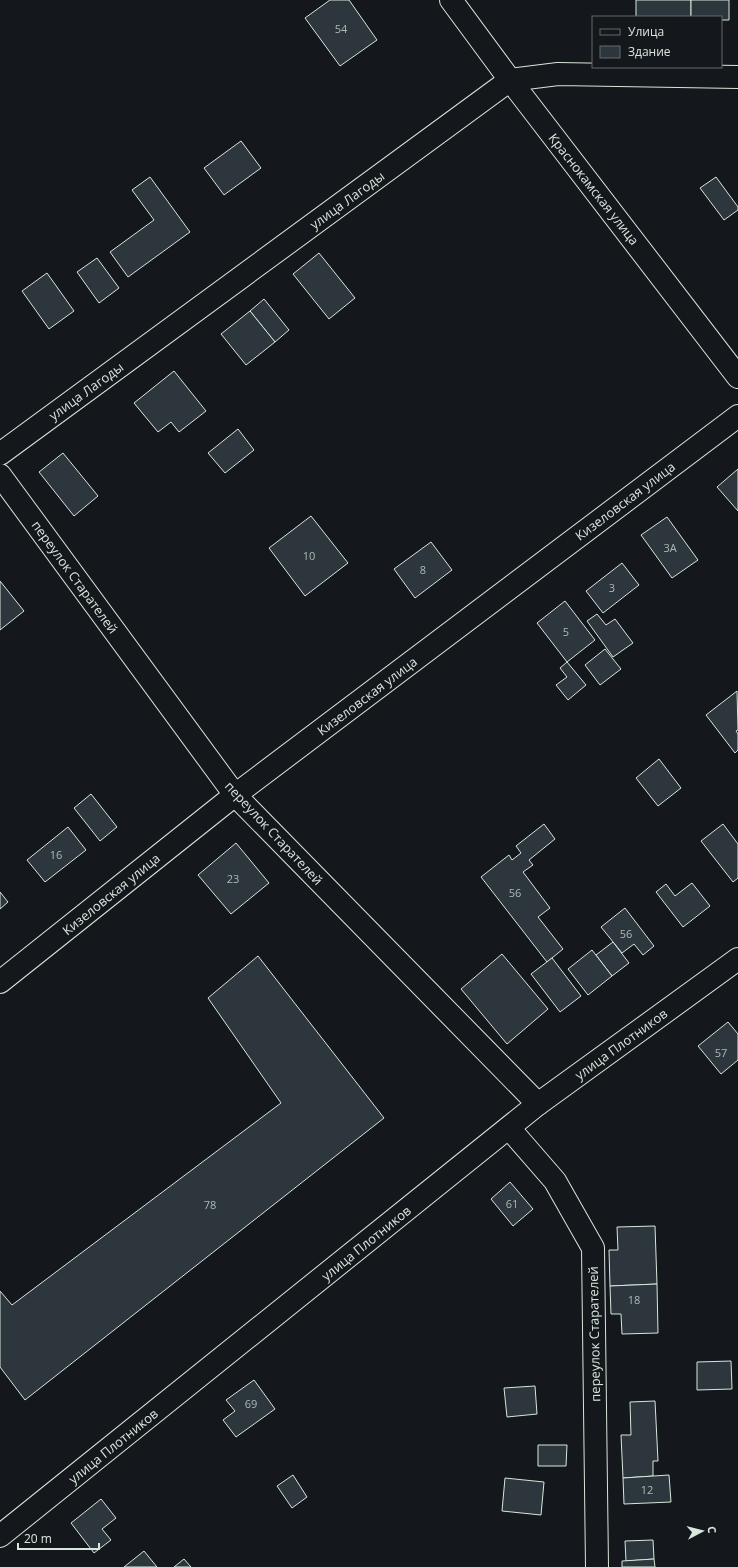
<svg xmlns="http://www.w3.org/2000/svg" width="738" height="1567" font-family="'Open Sans',sans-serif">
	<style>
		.building { fill: #2c363c; stroke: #d8e6dc }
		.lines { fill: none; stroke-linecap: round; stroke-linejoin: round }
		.minor-casing { stroke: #d8e6dc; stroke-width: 24 }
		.minor { stroke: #14181c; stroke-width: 22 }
		.labels { text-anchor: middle; stroke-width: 3; stroke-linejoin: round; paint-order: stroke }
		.number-label { font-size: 11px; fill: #adbab4 }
		.street-label { font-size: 13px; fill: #d8e6dc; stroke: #14181c }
	</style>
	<rect width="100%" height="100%" fill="#14181c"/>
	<g class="building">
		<polygon points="330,0 349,0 377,40 340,66 305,18"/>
		<rect x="636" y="0" width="55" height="17"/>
		<polygon points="691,0 729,0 729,20 721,20 721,17 691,17"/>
		<polygon points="241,141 261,168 224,195 204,168"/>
		<polygon points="150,177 190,232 128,277 110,252 154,220 132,190"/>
		<polygon points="716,177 738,207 738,210 724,220 700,188"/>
		<polygon points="319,253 355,298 329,319 293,274"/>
		<polygon points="97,258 119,288 99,303 77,272"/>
		<polygon points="47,273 74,311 49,329 22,291"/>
		<polygon points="264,299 289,330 275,342 250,311"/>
		<polygon points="250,311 275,342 246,365 221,334"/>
		<polygon points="174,371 206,411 179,432 171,422 158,432 134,403"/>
		<polygon points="238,429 254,450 225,473 208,453"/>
		<polygon points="63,453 98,496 74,516 39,472"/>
		<polygon points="738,469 738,511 717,487"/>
		<polygon points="311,516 348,563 305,596 269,548"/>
		<polygon points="667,517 698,560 672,578 641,535"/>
		<polygon points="431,542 452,570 415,598 394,569"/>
		<polygon points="622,563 639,585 603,613 586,591"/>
		<polygon points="0,581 24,611 0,630"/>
		<polygon points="565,601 595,640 567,662 537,623"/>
		<polygon points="597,614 606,625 615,619 633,643 613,657 587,621"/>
		<polygon points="605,649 621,669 600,685 585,665"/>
		<polygon points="567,662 586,685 568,700 556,685 567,677 560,668"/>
		<polygon points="737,691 738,730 736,731 738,734 738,750 735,753 706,715"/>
		<polygon points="659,759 681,788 658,806 636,778"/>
		<polygon points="91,794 117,827 100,841 74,808"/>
		<polygon points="544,824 555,839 529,860 533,865 523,872 550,908 538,917 563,949 547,962 481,877 509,855 512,860 521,853 516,846"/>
		<polygon points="723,824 738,844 738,878 733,882 701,841"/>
		<polygon points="68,827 86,850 45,882 27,860"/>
		<polygon points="236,843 269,883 231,914 198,875"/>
		<polygon points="692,883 710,906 683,927 656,892 666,884 675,896"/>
		<polygon points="0,892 8,902 0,909"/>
		<polygon points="625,908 654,946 643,955 634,944 622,953 601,927"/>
		<polygon points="613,942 629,963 612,976 596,955"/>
		<polygon points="592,950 612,976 588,995 568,969"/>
		<polygon points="502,954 548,1009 507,1044 461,989"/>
		<polygon points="258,956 384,1118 25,1400 0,1367 0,1291 12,1305 281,1103 208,998"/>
		<polygon points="552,958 581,996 560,1012 531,974"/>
		<polygon points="728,1022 738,1034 738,1060 721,1074 698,1046"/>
		<polygon points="510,1182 533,1209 513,1226 491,1199"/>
		<polygon points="655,1226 657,1284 610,1286 609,1250 618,1250 617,1227"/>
		<polygon points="657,1284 658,1333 622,1334 621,1314 611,1314 610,1286"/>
		<polygon points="731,1361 732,1389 697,1390 697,1362"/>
		<polygon points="254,1380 275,1409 236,1437 223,1420 235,1411 226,1400"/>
		<polygon points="535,1386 537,1414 507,1417 504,1388"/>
		<polygon points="655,1401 658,1461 653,1461 653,1476 623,1478 621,1435 631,1435 630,1402"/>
		<polygon points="538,1445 567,1445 566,1466 538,1466"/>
		<polygon points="293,1475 307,1497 292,1508 277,1486"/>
		<polygon points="669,1475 671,1502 624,1504 623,1478"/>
		<polygon points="505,1478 544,1482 541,1515 502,1511"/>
		<polygon points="101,1499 116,1518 102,1529 111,1540 94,1553 71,1523"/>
		<polygon points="653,1540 654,1559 626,1561 625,1541"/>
		<polygon points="144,1551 157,1567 124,1567"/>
		<polygon points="184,1559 191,1567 174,1567"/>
		<polygon points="654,1559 655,1567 622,1567 622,1561"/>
	</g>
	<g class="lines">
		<g class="minor-casing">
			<g id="minor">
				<polyline points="451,0 510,80 738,377"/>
				<polyline points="0,454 510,80 558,74 738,77"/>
				<polyline points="0,475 235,795 538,1104"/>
				<polyline points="0,982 235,795 738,416"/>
				<polyline points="509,1128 555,1181 593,1248 597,1567"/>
				<polyline points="0,1536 538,1104 738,959"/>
			</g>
		</g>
		<use href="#minor" class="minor"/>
	</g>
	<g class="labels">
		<g class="number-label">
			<text x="341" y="33">54</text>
			<text x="670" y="552">3А</text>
			<text x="309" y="560">10</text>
			<text x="423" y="574">8</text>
			<text x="612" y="592">3</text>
			<text x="566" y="636">5</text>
			<text x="56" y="859">16</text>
			<text x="233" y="883">23</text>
			<text x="515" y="897">56</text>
			<text x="626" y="938">56</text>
			<text x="721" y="1057">57</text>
			<text x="512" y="1208">61</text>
			<text x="210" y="1209">78</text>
			<text x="634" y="1304">18</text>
			<text x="251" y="1408">69</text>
			<text x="647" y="1494">12</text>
		</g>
		<g class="street-label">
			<text transform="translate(594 189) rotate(52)" y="5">Краснокамская улица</text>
			<text transform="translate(347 200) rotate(-36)" y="5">улица Лагоды</text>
			<text transform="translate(86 391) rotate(-36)" y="5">улица Лагоды</text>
			<text transform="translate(625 501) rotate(-37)" y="5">Кизеловская улица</text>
			<text transform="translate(75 577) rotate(54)" y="5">переулок Старателей</text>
			<text transform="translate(367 696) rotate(-37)" y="5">Кизеловская улица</text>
			<text transform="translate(274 833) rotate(47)" y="5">переулок Старателей</text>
			<text transform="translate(111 894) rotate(-39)" y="5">Кизеловская улица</text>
			<text transform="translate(621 1044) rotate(-36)" y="5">улица Плотников</text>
			<text transform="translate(366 1243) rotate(-39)" y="5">улица Плотников</text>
			<text transform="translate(594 1334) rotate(-91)" y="5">переулок Старателей</text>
			<text transform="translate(113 1446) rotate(-39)" y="5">улица Плотников</text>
		</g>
	</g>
	<rect x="592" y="16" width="130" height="52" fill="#14181c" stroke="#626a69"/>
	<rect x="600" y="29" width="20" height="6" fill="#14181c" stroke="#626a69"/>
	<text x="628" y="36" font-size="12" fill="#d8e6dc">Улица</text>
	<rect x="600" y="46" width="20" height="12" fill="#2c363c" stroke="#626a69"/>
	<text x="628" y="56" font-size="12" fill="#d8e6dc">Здание</text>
	<g transform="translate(702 1531) rotate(83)" stroke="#14181c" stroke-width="3" paint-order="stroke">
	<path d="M0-3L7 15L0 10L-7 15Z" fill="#d8e6dc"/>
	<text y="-6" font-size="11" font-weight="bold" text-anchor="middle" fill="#d8e6dc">С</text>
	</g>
	<path d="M18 1543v6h81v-6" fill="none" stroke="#d8e6dc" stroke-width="2"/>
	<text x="24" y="1543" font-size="12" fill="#d8e6dc" stroke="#14181c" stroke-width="3" paint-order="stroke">20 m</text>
</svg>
